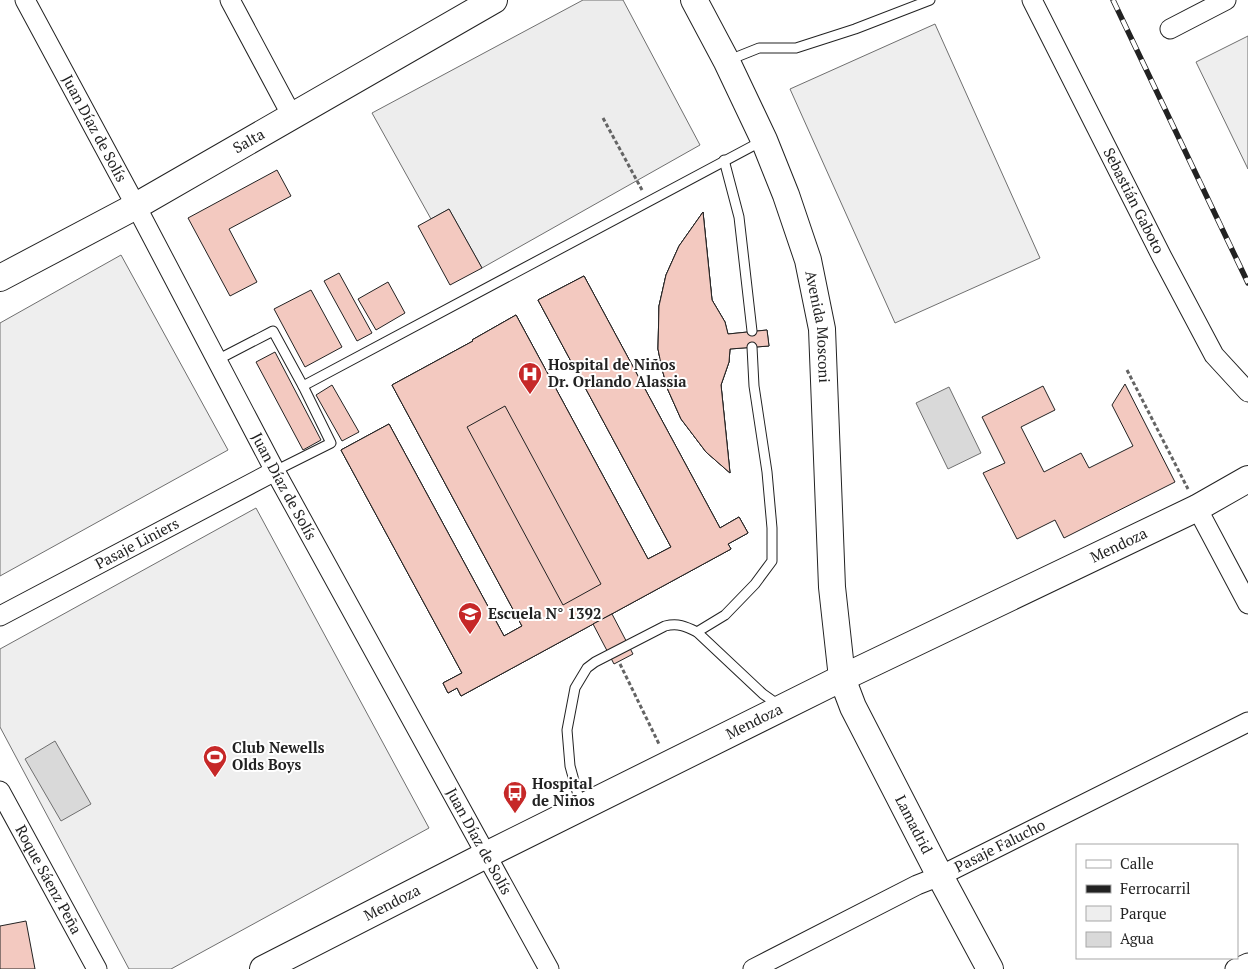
<svg xmlns="http://www.w3.org/2000/svg" width="1248" height="969" font-family="'PT Serif',serif">
	<style>
		.green { fill: #eee; stroke: #6f6f6f }
		.parking { fill: #ededed; stroke: #6f6f6f }
		.water { fill: #d9d9d9; stroke: #6f6f6f }
		.building { fill: #f3c9c0; stroke: #222; fill-rule: evenodd }
		.lines { fill: none; stroke-linecap: round; stroke-linejoin: round }
		.lane-casing { stroke: #222; stroke-width: 11 }
		.street-casing { stroke: #222; stroke-width: 21 }
		.secondary-casing { stroke: #222; stroke-width: 28 }
		.path { stroke: #646464; stroke-width: 3; stroke-dasharray: 4 2.5; stroke-linecap: butt }
		.lane { stroke: #fff; stroke-width: 9 }
		.street { stroke: #fff; stroke-width: 19 }
		.secondary { stroke: #fff; stroke-width: 26 }
		.rail-casing { stroke: #222; stroke-width: 5.5 }
		.rail { stroke: #fff; stroke-width: 4; stroke-dasharray: 11; stroke-linecap: butt }
		.labels { text-anchor: middle; stroke-width: 4; stroke-linejoin: round; paint-order: stroke }
		.street-label { font-size: 15px; fill: #222; stroke: #fff }
		.poi-label { font-size: 15px; font-weight: bold; fill: #222; stroke: #fff; text-anchor: start }
	</style>
	<rect width="100%" height="100%" fill="#fff"/>
	<g class="green">
		<polygon points="935,24 1040,258 895,323 790,89"/>
		<polygon points="1248,36 1248,169 1196,62"/>
		<polygon points="121,255 228,450 0,576 0,323"/>
		<polygon points="256,508 429,828 171,969 129,969 0,727 0,649"/>
	</g>
	<polygon class="parking" points="583,0 623,0 700,145 482,268 449,209 431,219 372,113"/>
	<g class="water">
		<polygon points="949,387 981,453 948,469 916,403"/>
		<polygon points="55,741 91,804 61,821 25,759"/>
	</g>
	<g class="building">
		<polygon points="277,170 291,196 229,229 257,282 230,296 188,218"/>
		<polygon points="449,209 482,268 450,285 418,226"/>
		<polygon points="703,212 712,300 725,322 728,334 767,330 769,346 730,349 729,362 721,385 730,473 706,452 681,419 668,390 662,369 658,349 659,306 666,275 679,246"/>
		<polygon points="703,212 712,300 725,322 730,349 729,362 721,385 730,473 706,452 681,419 668,390 662,369 658,349 659,306 666,275 679,246"/>
		<polygon points="703,212 712,300 725,322 728,334 767,330 769,346 730,349 729,362 721,385 730,473 706,452 681,419 668,390 662,369 658,349 659,306 666,275 679,246"/>
		<polygon points="339,273 372,333 357,341 324,281"/>
		<polygon points="584,276 720,528 739,517 748,533 728,544 731,549 461,696 457,688 448,693 443,683 462,673 341,450 389,424 504,636 522,626 392,385 473,341 472,340 516,315 648,559 671,547 538,300"/>
		<polygon points="584,276 720,528 739,517 748,533 728,544 731,549 461,696 457,688 448,693 443,683 462,673 341,450 389,424 504,636 522,626 392,385 473,341 472,340 516,315 648,559 671,547 538,300"/>
		<path d="M584,276L720,528L739,517L748,533L728,544L731,549L461,696L457,688L448,693L443,683L462,673L341,450L389,424L504,636L522,626L392,385L473,341L472,340L516,315L648,559L671,547L538,300ZM505,406L601,584L563,605L467,427Z"/>
		<polygon points="388,282 405,313 376,330 358,299"/>
		<polygon points="311,290 342,347 305,367 274,309"/>
		<polygon points="275,352 321,440 303,450 256,362"/>
		<polygon points="1125,384 1175,482 1064,538 1055,520 1017,539 983,473 1005,463 982,417 1043,386 1055,410 1021,427 1044,472 1081,453 1089,468 1133,446 1112,405"/>
		<polygon points="332,385 359,432 342,441 316,395"/>
		<polygon points="612,614 633,654 614,664 593,624"/>
		<polygon points="26,921 35,969 0,969 0,926"/>
	</g>
	<g class="lines">
		<g class="lane-casing">
			<g id="lane">
				<polyline points="729,60 759,48 796,48 855,29 930,0"/>
				<polyline points="724,160 739,217 752,331"/>
				<polyline points="217,360 273,331 303,386 762,141"/>
				<polyline points="275,471 331,443 303,386"/>
				<polyline points="697,632 725,615 755,584 772,561 772,528 767,472 754,386 752,347"/>
				<path d="M581,806L570,766L567,730L575,688L587,668L595,662L665,626C678,623 685,626 697,632L763,694L780,706"/>
			</g>
		</g>
		<g class="street-casing">
			<g id="street">
				<path id="s1" d="M25,0L136,206L275,471L549,969"/>
				<polyline points="230,0 292,116"/>
				<path id="s2" d="M1032,0L1162,257L1214,355L1248,392"/>
				<polyline points="1170,29 1226,0"/>
				<polyline points="1197,508 1248,604"/>
				<path id="s3" d="M0,616L275,471"/>
				<path id="s4" d="M0,791L97,969"/>
				<path id="s5" d="M753,969L917,885L940,876L1248,722"/>
				<polyline points="1235,969 1248,963"/>
			</g>
		</g>
		<g class="secondary-casing">
			<g id="secondary">
				<path id="s6" d="M694,0L727,62L764,140L786,195L808,260L822,329L832,587L842,678L853,707L940,876L990,969"/>
				<path id="s7" d="M0,278L136,206L494,0"/>
				<path id="s8" d="M263,969L486,855L842,678L1197,508L1248,479"/>
			</g>
		</g>
		<g class="path">
			<polyline points="603,118 642,190"/>
			<polyline points="1127,370 1188,489"/>
			<polyline points="620,664 659,744"/>
		</g>
		<use href="#lane" class="lane"/>
		<use href="#street" class="street"/>
		<use href="#secondary" class="secondary"/>
		<g class="rail-casing">
			<polyline id="rail" points="1113,0 1248,283"/>
		</g>
		<use href="#rail" class="rail"/>
	</g>
	<defs>
		<g id="hospital-pin" transform="scale(1.25)"><path d="M0 17L-7.5 6A9.5 9.5 0 1 1 7.5 6Z" fill="#c62828" stroke="#fff"/><path d="M-5-5h3v3.5h4V-5h3V5h-3V1.5h-4V5h-3Z" fill="#fff"/></g>
		<g id="school-pin" transform="scale(1.25)"><path d="M0 17L-7.5 6A9.5 9.5 0 1 1 7.5 6Z" fill="#c62828" stroke="#fff"/><path d="M0-5L7-2L0 1L-7-2ZM-4 1L0 2.5L4 1V4Q0 6-4 4Z" fill="#fff"/></g>
		<g id="stadium-pin" transform="scale(1.25)"><path d="M0 17L-7.5 6A9.5 9.5 0 1 1 7.5 6Z" fill="#c62828" stroke="#fff"/><path d="M0-5a6.5 5 0 1 0 0 10a6.5 5 0 1 0 0-10ZM-3.5-1.8h7v3.6h-7Z" fill="#fff"/></g>
		<g id="bus-pin" transform="scale(1.25)"><path d="M0 17L-7.5 6A9.5 9.5 0 1 1 7.5 6Z" fill="#c62828" stroke="#fff"/><path d="M-5-6H5V4H4V6H2V4H-2V6H-4V4H-5ZM-3.5-4V0h7V-4ZM-3.5 1.2v1.5H-2V1.2ZM2 1.2v1.5H3.5V1.2Z" fill="#fff"/></g>
	</defs>
	<g fill-rule="evenodd">
		<use href="#hospital-pin" x="530" y="374"/>
		<use href="#school-pin" x="470" y="614"/>
		<use href="#stadium-pin" x="215" y="757"/>
		<use href="#bus-pin" x="515" y="793"/>
	</g>
	<g class="labels">
		<g class="street-label">
			<text dy="5" stroke="none"><textPath href="#s1" startOffset="146">Juan Díaz de Solís</textPath></text>
			<text dy="5" stroke="none"><textPath href="#s7" startOffset="284">Salta</textPath></text>
			<text dy="5" stroke="none"><textPath href="#s2" startOffset="225">Sebastián Gaboto</textPath></text>
			<text dy="5" stroke="none"><textPath href="#s6" startOffset="352">Avenida Mosconi</textPath></text>
			<text dy="5" stroke="none"><textPath href="#s1" startOffset="551">Juan Díaz de Solís</textPath></text>
			<text dy="5" stroke="none"><textPath href="#s3" startOffset="155">Pasaje Liniers</textPath></text>
			<text dy="5" stroke="none"><textPath href="#s8" startOffset="955">Mendoza</textPath></text>
			<text dy="5" stroke="none"><textPath href="#s8" startOffset="550">Mendoza</textPath></text>
			<text dy="5" stroke="none"><textPath href="#s6" startOffset="868">Lamadrid</textPath></text>
			<text dy="5" stroke="none"><textPath href="#s1" startOffset="956">Juan Díaz de Solís</textPath></text>
			<text dy="5" stroke="none"><textPath href="#s5" startOffset="276">Pasaje Falucho</textPath></text>
			<text dy="5" stroke="none"><textPath href="#s4" startOffset="101">Roque Sáenz Peña</textPath></text>
			<text dy="5" stroke="none"><textPath href="#s8" startOffset="145">Mendoza</textPath></text>
		</g>
		<g class="poi-label">
			<text x="548" y="370">Hospital de Niños<tspan x="548" dy="17">Dr. Orlando Alassia</tspan></text>
			<text x="488" y="619">Escuela N° 1392</text>
			<text x="232" y="753">Club Newells<tspan x="232" dy="17">Olds Boys</tspan></text>
			<text x="532" y="789">Hospital<tspan x="532" dy="17">de Niños</tspan></text>
		</g>
	</g>
	<rect x="1076" y="844" width="162" height="115" fill="#ffffff" stroke="#a7a7a7"/>
	<rect x="1086" y="860" width="25" height="8" fill="#ffffff" stroke="#a7a7a7"/>
	<text x="1120" y="869" font-size="15" fill="#222222">Calle</text>
	<rect x="1086" y="885" width="25" height="8" fill="#222222" stroke="#a7a7a7"/>
	<text x="1120" y="894" font-size="15" fill="#222222">Ferrocarril</text>
	<rect x="1086" y="906" width="25" height="15" fill="#eeeeee" stroke="#a7a7a7"/>
	<text x="1120" y="919" font-size="15" fill="#222222">Parque</text>
	<rect x="1086" y="932" width="25" height="15" fill="#d9d9d9" stroke="#a7a7a7"/>
	<text x="1120" y="944" font-size="15" fill="#222222">Agua</text>
</svg>
